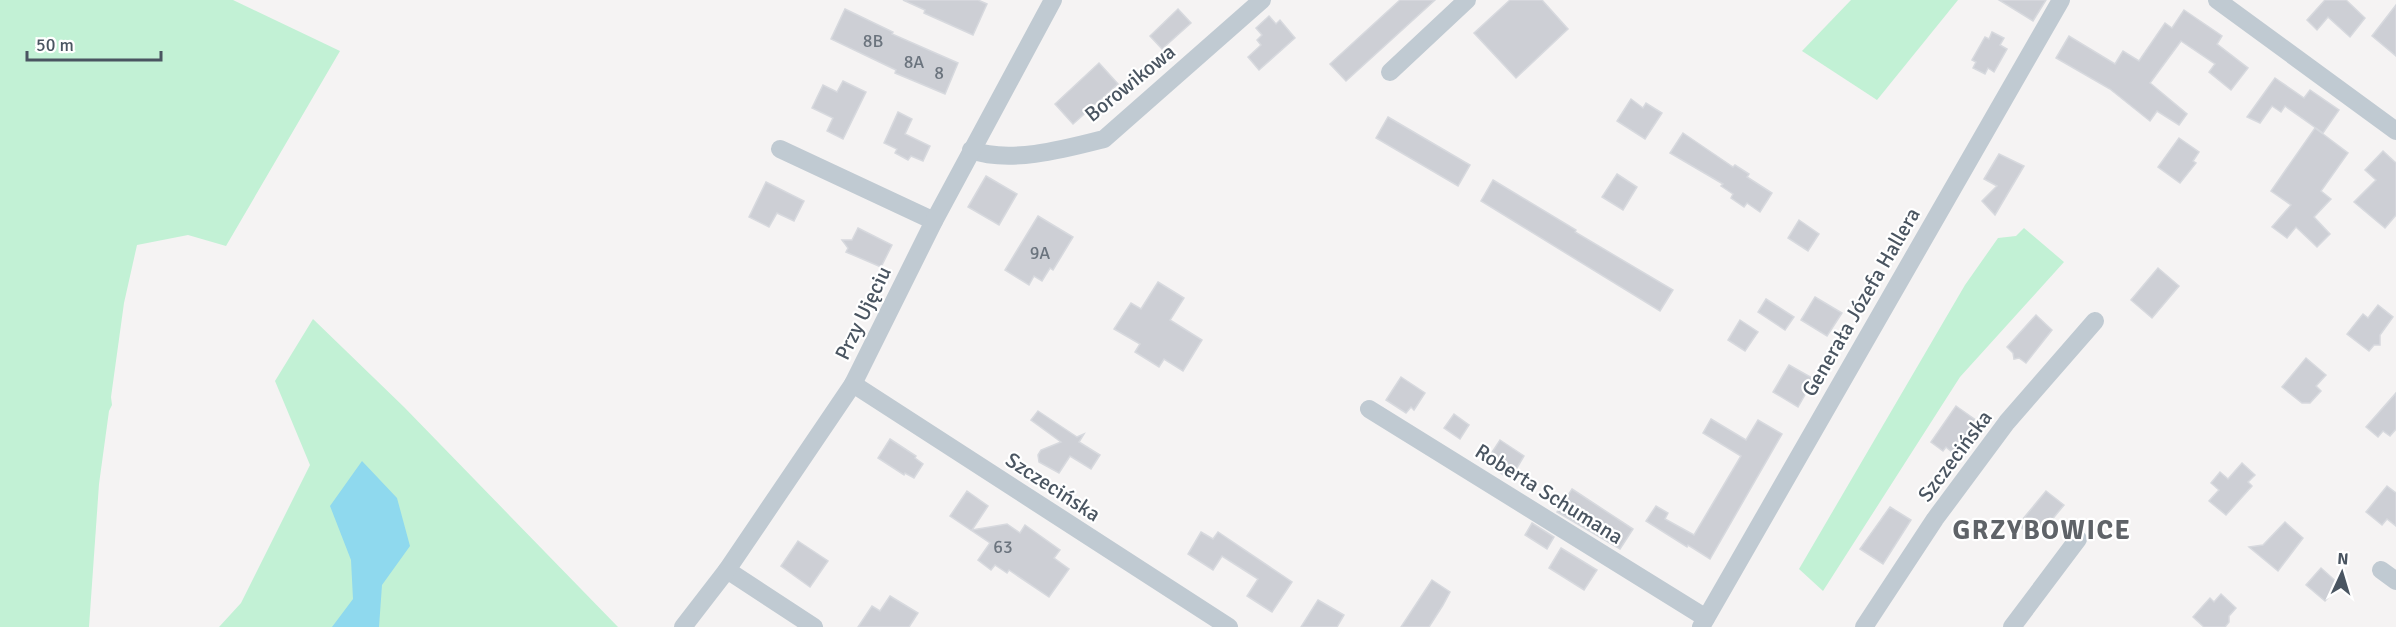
<svg xmlns="http://www.w3.org/2000/svg" width="2396" height="627" font-family="Signika,sans-serif">
	<style>
		.green { fill: #c2f1d5 }
		.water { fill: #8fd9ee }
		.building { fill: #cdcfd5; stroke: #d7d9de; stroke-width: 1.5 }
		.lines { fill: none; stroke-linecap: round; stroke-linejoin: round }
		.minor { stroke: #c0cad2; stroke-width: 18 }
		.labels { text-anchor: middle; stroke-width: 4.5; stroke-linejoin: round; paint-order: stroke }
		.number-label { font-size: 18px; fill: #6b747e }
		.street-label { font-size: 21px; fill: #4a5561; stroke: #fff }
		.district-label { font-size: 27px; font-weight: bold; letter-spacing: 1.5px; fill: #5f6368; stroke: #fff }
	</style>
	<rect width="100%" height="100%" fill="#f5f3f3"/>
	<g class="green">
		<polygon points="0,0 233,0 340,51 226,246 188,235 137,245 124,303 111,397 112,405 109,411 99,484 89,627 0,627"/>
		<polygon points="1851,0 1958,0 1877,100 1802,51"/>
		<polygon points="2024,228 2064,262 1960,377 1823,591 1799,569 1965,285 1998,238 2016,236"/>
		<polygon points="313,319 404,407 618,627 219,627 241,603 310,465 275,381"/>
	</g>
	<polygon class="water" points="362,461 397,498 410,546 382,585 379,627 332,627 353,599 351,560 330,506"/>
	<g class="building">
		<polygon points="903,0 978,0 987,4 973,35 924,13 925,10"/>
		<polygon points="1400,0 1435,0 1346,81 1330,64"/>
		<polygon points="1510,0 1542,0 1568,29 1516,78 1474,33"/>
		<polygon points="1999,0 2046,0 2033,21"/>
		<polygon points="2325,0 2346,0 2365,18 2350,37 2328,17 2317,30 2307,20"/>
		<polygon points="2396,5 2396,56 2372,36"/>
		<polygon points="845,9 893,32 892,34 958,63 945,94 895,73 896,70 831,39"/>
		<polygon points="1178,9 1191,23 1162,49 1150,36"/>
		<polygon points="2184,10 2222,36 2217,44 2248,68 2231,90 2209,72 2215,64 2181,41 2150,83 2187,114 2179,125 2157,111 2150,121 2110,89 2056,58 2069,36 2115,64 2123,51 2139,61 2165,23 2172,28"/>
		<polygon points="1269,16 1276,24 1280,20 1295,38 1259,70 1248,57 1261,45 1257,40 1262,35 1256,28"/>
		<polygon points="1992,32 2004,38 2000,45 2007,49 1994,72 1988,68 1985,74 1973,68 1976,62 1972,60 1985,37 1989,39"/>
		<polygon points="1099,63 1118,84 1073,124 1055,104"/>
		<polygon points="2275,78 2304,98 2310,90 2339,110 2323,133 2285,106 2281,112 2272,106 2260,123 2247,117"/>
		<polygon points="843,81 866,92 843,139 827,131 833,118 812,108 823,85 837,92"/>
		<polygon points="1631,99 1643,108 1646,103 1662,113 1645,139 1617,121"/>
		<polygon points="898,112 912,119 905,134 930,146 923,161 911,156 908,160 895,153 897,149 884,143"/>
		<polygon points="1388,117 1470,165 1458,186 1376,138"/>
		<polygon points="2315,128 2348,153 2321,191 2331,199 2314,217 2330,234 2317,247 2296,227 2287,238 2272,227 2291,205 2271,191"/>
		<polygon points="1683,133 1733,167 1735,165 1749,174 1747,177 1772,193 1760,212 1747,203 1744,207 1731,198 1733,194 1721,186 1723,184 1670,153"/>
		<polygon points="2179,138 2199,152 2193,161 2196,163 2180,183 2158,167"/>
		<polygon points="2383,151 2396,163 2396,215 2385,228 2354,202 2376,180 2365,170"/>
		<polygon points="1999,154 2024,166 1995,215 1982,201 1997,186 1984,179"/>
		<polygon points="1617,174 1637,187 1623,210 1602,197"/>
		<polygon points="986,176 1017,194 999,225 968,207"/>
		<polygon points="1493,180 1576,230 1575,232 1673,290 1660,311 1481,201"/>
		<polygon points="766,182 804,201 794,221 777,213 769,227 749,217"/>
		<polygon points="1038,216 1073,237 1053,270 1050,268 1042,281 1034,276 1029,285 1005,270"/>
		<polygon points="1799,220 1819,234 1808,251 1788,238"/>
		<polygon points="858,228 892,245 881,267 846,252 848,248 842,240 852,240"/>
		<polygon points="2158,268 2179,286 2152,318 2131,300"/>
		<polygon points="1158,282 1184,298 1170,320 1202,340 1183,371 1164,359 1159,367 1135,352 1140,344 1114,329 1131,303 1141,309"/>
		<polygon points="1815,297 1842,313 1827,336 1801,320"/>
		<polygon points="1766,299 1794,317 1785,330 1758,312"/>
		<polygon points="2378,305 2393,317 2380,335 2380,345 2374,345 2369,351 2347,334 2363,314 2368,318"/>
		<polygon points="2036,315 2052,330 2026,363 2019,358 2014,359 2013,353 2007,347"/>
		<polygon points="1740,320 1758,332 1745,351 1728,340"/>
		<polygon points="2306,358 2326,375 2316,386 2321,391 2310,403 2302,403 2282,387"/>
		<polygon points="1789,365 1814,379 1798,407 1773,392"/>
		<polygon points="1401,377 1425,393 1414,410 1411,407 1406,413 1386,400"/>
		<polygon points="2396,393 2396,429 2390,436 2383,431 2378,437 2366,427"/>
		<polygon points="1956,406 1977,421 1953,453 1946,447 1943,451 1931,442"/>
		<polygon points="1038,411 1077,437 1084,434 1079,442 1100,455 1091,469 1070,456 1059,473 1039,462 1038,455 1041,450 1061,442 1031,420"/>
		<polygon points="1454,414 1469,425 1460,439 1444,428"/>
		<polygon points="1711,419 1746,440 1758,420 1782,434 1710,559 1688,545 1687,547 1646,521 1656,506 1668,513 1665,519 1694,535 1741,456 1703,433"/>
		<polygon points="890,439 916,456 915,458 923,464 914,478 905,473 904,475 878,458"/>
		<polygon points="1500,440 1524,456 1514,473 1509,470 1505,476 1485,463"/>
		<polygon points="2242,463 2255,475 2248,482 2252,486 2226,515 2209,501 2219,490 2211,483 2220,472 2228,479"/>
		<polygon points="2387,486 2396,493 2396,526 2387,519 2382,525 2366,512"/>
		<polygon points="1572,489 1633,529 1620,549 1557,512"/>
		<polygon points="967,491 988,506 972,530 1007,524 1020,533 1025,525 1060,550 1054,558 1069,569 1049,597 1009,570 1007,573 995,565 991,570 978,560 990,543 950,516"/>
		<polygon points="2046,491 2064,505 2036,539 2018,525"/>
		<polygon points="1890,507 1911,520 1883,564 1860,549"/>
		<polygon points="2285,522 2303,538 2278,571 2249,547 2263,545"/>
		<polygon points="1532,523 1554,537 1547,549 1525,535"/>
		<polygon points="1201,532 1213,539 1218,532 1292,582 1272,612 1247,596 1258,579 1222,556 1213,570 1188,554"/>
		<polygon points="798,541 828,561 810,587 781,566"/>
		<polygon points="1561,548 1597,570 1584,590 1549,568"/>
		<polygon points="2321,568 2340,585 2325,601 2306,585"/>
		<polygon points="1432,580 1450,592 1443,605 1429,627 1401,627"/>
		<polygon points="2221,594 2236,608 2229,616 2229,622 2225,627 2204,627 2193,617 2210,598 2214,602"/>
		<polygon points="890,596 918,613 909,627 858,627 872,606 880,611"/>
		<polygon points="1318,600 1344,615 1337,627 1301,627"/>
	</g>
	<g class="lines">
		<g class="minor">
			<polyline points="2217,0 2396,131"/>
			<polyline points="1390,72 1467,0"/>
			<polyline points="780,149 934,221"/>
			<path d="M971,150C1010,164 1065,149 1104,139L1262,0"/>
			<polyline points="853,384 1229,627"/>
			<polyline points="1369,409 1706,618"/>
			<polyline points="727,570 814,627"/>
			<polyline points="2381,570 2396,581"/>
			<polyline points="683,627 727,570 853,384 934,221 1053,0"/>
			<polyline points="1701,627 2061,0"/>
			<polyline points="1864,627 1935,519 2007,422 2095,321"/>
			<polyline points="2012,627 2078,539"/>
		</g>
	</g>
	<g class="labels">
		<g class="number-label">
			<text x="873" y="47">8B</text>
			<text x="914" y="68">8A</text>
			<text x="939" y="79">8</text>
			<text x="1040" y="259">9A</text>
			<text x="1003" y="553">63</text>
		</g>
		<g class="street-label">
			<text transform="translate(1130 83) rotate(-39)" y="7">Borowikowa</text>
			<text transform="translate(1861 302) rotate(-60)" y="7">Generała Józefa Hallera</text>
			<text transform="translate(863 313) rotate(-64)" y="7">Przy Ujęciu</text>
			<text transform="translate(1955 456) rotate(-53)" y="7">Szczecińska</text>
			<text transform="translate(1053 487) rotate(33)" y="7">Szczecińska</text>
			<text transform="translate(1549 494) rotate(32)" y="7">Roberta Schumana</text>
		</g>
		<g class="district-label">
			<text x="2042" y="539">GRZYBOWICE</text>
		</g>
	</g>
	<g transform="translate(2342 573) rotate(4)" stroke="#ffffff" stroke-width="4.5" paint-order="stroke">
	<path d="M0-4.5L10 22L0 15L-10 22Z" fill="#4a5561"/>
	<text y="-9" font-size="16" font-weight="bold" text-anchor="middle" fill="#4a5561">N</text>
	</g>
	<path d="M27 51v9h134v-9" fill="none" stroke="#4a5561" stroke-width="3"/>
	<text x="36" y="51" font-size="18" fill="#4a5561" stroke="#ffffff" stroke-width="4.5" paint-order="stroke">50 m</text>
</svg>
